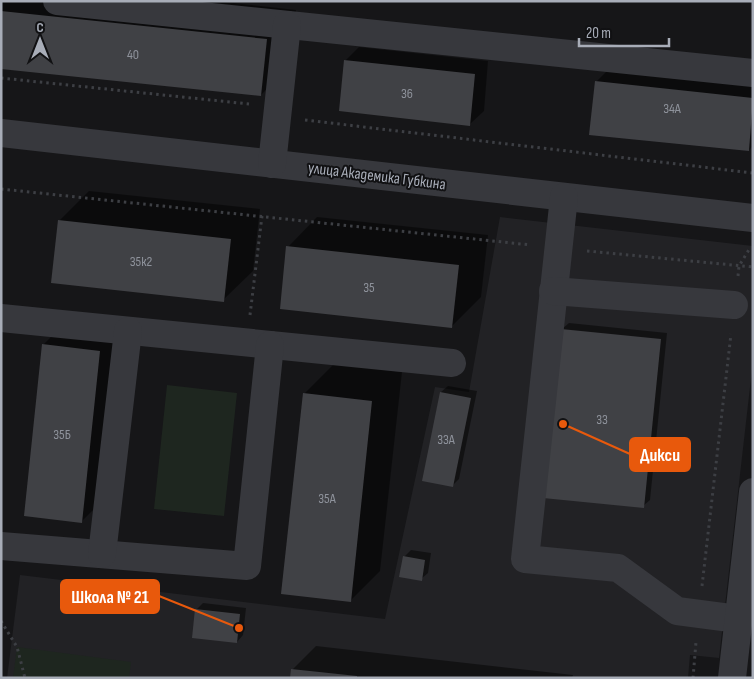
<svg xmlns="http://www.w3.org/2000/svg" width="754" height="679" font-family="'Sofia Sans Condensed',sans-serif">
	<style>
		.built { fill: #222225 }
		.green { fill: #1e261f }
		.shadow { fill: #0007 }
		.building { fill: #404145 }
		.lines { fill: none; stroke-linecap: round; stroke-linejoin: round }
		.path { stroke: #3d3f44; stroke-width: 3; stroke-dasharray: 2.5 4; stroke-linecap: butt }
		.minor { stroke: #37383d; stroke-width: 28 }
		.labels { text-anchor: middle; stroke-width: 4; stroke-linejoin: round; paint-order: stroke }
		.number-label { font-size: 14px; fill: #8e929b }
		.street-label { font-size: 16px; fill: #a8adb8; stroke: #111113 }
		.leader { fill: none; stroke: #e8590c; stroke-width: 2 }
		.callout-dot { fill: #e8590c; stroke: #111113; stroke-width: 2 }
		.callout { fill: #e8590c; stroke: #e8590c; stroke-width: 2 }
		.callout-label { font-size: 18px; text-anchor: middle; font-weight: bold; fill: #fff }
	</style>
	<rect width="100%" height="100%" fill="#161618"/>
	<polygon class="built" points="500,217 753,246 753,361 719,658 690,655 688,678 7,678 20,575 385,619 435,387 469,392"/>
	<g class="green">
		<polygon points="167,385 237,393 224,516 154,509"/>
		<polygon points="17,647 131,662 129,678 13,678"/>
	</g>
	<g class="shadow">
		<polygon points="1,1 216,1 296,10 290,65 261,95 1,68"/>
		<polygon points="359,47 488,61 484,111 470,124 345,61"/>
		<polygon points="620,58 753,72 753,146 749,150 596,82"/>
		<polygon points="89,191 260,209 253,271 223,300 59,221"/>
		<polygon points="317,217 488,235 481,297 452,326 288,247"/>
		<polygon points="73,315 129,322 111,492 81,522 43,345"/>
		<polygon points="569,323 667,333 650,500 643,506 562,329"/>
		<polygon points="334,364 402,372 380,571 350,601 304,394"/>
		<polygon points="448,386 477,391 459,479 452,486 441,392"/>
		<polygon points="411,550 431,553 428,573 421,579 404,557"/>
		<polygon points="203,603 246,608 243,635 237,642 196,610"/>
		<polygon points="316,646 573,675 572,678 291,678 292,670"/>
	</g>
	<g class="building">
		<polygon points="1,11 267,39 261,96 1,69"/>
		<polygon points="344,60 475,74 470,126 339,111"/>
		<polygon points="595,81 753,98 749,151 589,135"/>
		<polygon points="58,220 231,239 224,302 51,283"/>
		<polygon points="286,246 459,265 452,328 280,309"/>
		<polygon points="561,329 661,339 644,508 543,498"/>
		<polygon points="42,344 100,351 82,523 24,516"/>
		<polygon points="440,392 471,398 453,487 422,481"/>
		<polygon points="303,393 372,401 351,602 281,594"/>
		<polygon points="403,556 425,560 422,581 399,577"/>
		<polygon points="195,609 240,614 237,643 192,638"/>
		<polygon points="291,669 357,676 357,678 290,678"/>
	</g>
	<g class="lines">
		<g class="path">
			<polyline points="1,78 249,104"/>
			<polyline points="305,120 753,173"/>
			<polyline points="1,189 531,245"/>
			<polyline points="587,251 753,267"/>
			<polyline points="738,276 739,266 750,248"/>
			<polyline points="250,315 262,216"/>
			<polyline points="702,586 731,334"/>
			<polyline points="1,621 17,647 25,678"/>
			<polyline points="693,678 696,642"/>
		</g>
		<g class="minor">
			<polyline points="57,1 753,73"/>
			<polyline points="1,133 753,218"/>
			<polyline points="272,164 287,25"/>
			<polyline points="564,197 525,559 618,568 677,611 738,619"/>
			<polyline points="553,291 734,305"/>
			<polyline points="1,318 452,363"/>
			<polyline points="1,546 247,566 270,345"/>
			<polyline points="102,554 128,331"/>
			<polyline points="732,678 753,492"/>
		</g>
	</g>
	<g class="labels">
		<g class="number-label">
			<text x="133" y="59">40</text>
			<text x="407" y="98">36</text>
			<text x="672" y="113">34А</text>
			<text x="141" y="266">35к2</text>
			<text x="369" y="292">35</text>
			<text x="602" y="424">33</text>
			<text x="62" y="439">35Б</text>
			<text x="446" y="444">33А</text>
			<text x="327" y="503">35А</text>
		</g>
		<g class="street-label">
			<text transform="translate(377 175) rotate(7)" y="6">улица Академика Губкина</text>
		</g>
	</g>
	<path class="leader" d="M563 424L630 454M239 628L159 596"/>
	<g class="callout-dot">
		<circle cx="563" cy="424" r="5"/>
		<circle cx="239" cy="628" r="5"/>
	</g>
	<g class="callout">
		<rect x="630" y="438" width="60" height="33" rx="5"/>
		<rect x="61" y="580" width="98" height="33" rx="5"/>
	</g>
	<g class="callout-label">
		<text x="660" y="461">Дикси</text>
		<text x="110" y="603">Школа № 21</text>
	</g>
	<rect width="754" height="679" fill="none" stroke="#a8adb8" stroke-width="5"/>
	<g transform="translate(40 40)" stroke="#111113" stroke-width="4" paint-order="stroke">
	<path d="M0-4L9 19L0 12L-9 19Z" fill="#a8adb8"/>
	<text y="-8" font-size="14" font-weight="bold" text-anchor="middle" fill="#a8adb8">С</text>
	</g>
	<path d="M579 38v8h90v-8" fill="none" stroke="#a8adb8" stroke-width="2.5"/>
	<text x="586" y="38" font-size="15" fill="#a8adb8" stroke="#111113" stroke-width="4" paint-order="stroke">20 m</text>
</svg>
